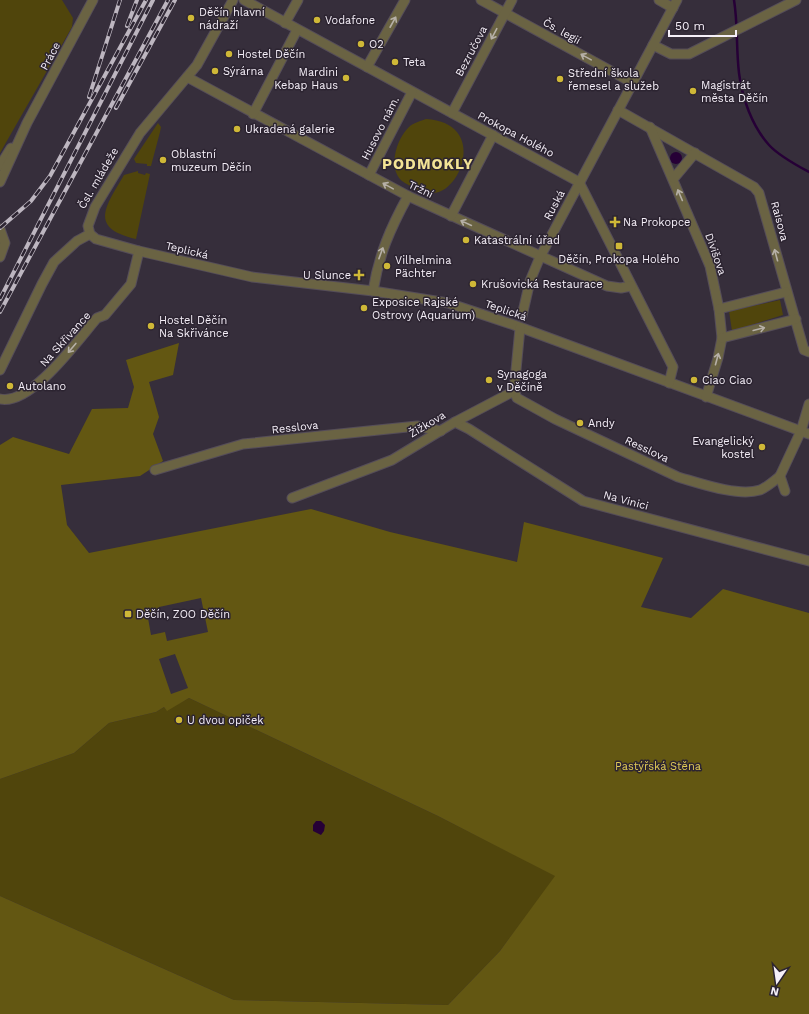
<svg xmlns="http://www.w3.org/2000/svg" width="809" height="1014" font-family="'Work Sans',sans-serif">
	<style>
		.green { fill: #50450c }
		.forest { fill: #635712; fill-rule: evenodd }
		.water { fill: #260036 }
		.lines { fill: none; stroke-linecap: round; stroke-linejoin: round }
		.stream { stroke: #260036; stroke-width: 2.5 }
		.minor-casing { stroke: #554d59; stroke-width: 11 }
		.minor { stroke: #6a6343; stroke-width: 9 }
		.rail-casing { stroke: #bdb6c0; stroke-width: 4 }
		.rail { stroke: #2c2431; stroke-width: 2.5; stroke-dasharray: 8; stroke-linecap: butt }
		.oneway { stroke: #b6b0a7 }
		.poi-dot { fill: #cfb837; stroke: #2c2431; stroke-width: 1.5 }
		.labels { text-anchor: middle; stroke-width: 3; stroke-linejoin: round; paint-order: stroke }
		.poi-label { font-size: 11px; fill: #f5eff8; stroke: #2c2431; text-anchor: start }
		.street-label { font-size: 11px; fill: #f5eff8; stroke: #2c2431 }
		.park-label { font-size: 11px; fill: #e1cb56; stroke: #2c2431 }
		.district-label { font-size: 15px; font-weight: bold; letter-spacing: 1px; fill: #f3e395; stroke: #2c2431 }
	</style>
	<rect width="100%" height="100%" fill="#362e3b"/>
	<g class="green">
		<polygon points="0,0 62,0 73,18 72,27 0,153"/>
		<path d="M426,119C488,123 461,193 433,193C423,194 414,188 405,183C386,172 396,139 409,127C413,123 421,121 426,119Z"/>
		<polygon points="158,123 161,127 160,132 151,166 147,166 147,164 136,163 134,159"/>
		<path d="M138,171V173L145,175L146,173L150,174L136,239C88,228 106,206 124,175Z"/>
		<polygon points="780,300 783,315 732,331 729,311"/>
		<polygon points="189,698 438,816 556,876 500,951 448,1005 234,1000 0,896 0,779 74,753 109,723 156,712 164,707 167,710"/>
	</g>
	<path class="forest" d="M179,343L173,375L149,382L159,417L153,434L163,461L140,476L61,485L67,525L89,553L311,509L390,532L517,562L524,522L663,558L641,607L691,618L723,589L809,613V1014H0V896L234,1000L448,1005L500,951L555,876L438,816L189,698L167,711L164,707L156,712L109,723L74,753L0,779V445L13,437L69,454L92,409L128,408L134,387L126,360ZM201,598L208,632L167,641L165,632L151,635L148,618L161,616L159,607ZM175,654L188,688L171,694L159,659Z"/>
	<g class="water">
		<circle cx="676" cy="158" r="6"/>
		<polygon points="316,821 321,821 325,825 324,831 321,835 313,831 313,825"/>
	</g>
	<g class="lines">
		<path class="stream" d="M734,0C738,24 736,49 739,73C742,98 752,126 769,145C779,156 796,165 809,172"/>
		<g class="minor-casing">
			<g id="minor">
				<polyline points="233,0 197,65 140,133 95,207 88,226 90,234 96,239 139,251 252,277 373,291 448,303 514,325 809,434"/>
				<polyline points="244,0 579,182 673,367 669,383"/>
				<polyline points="481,0 633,83"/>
				<polyline points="659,0 673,8"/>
				<polyline points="285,23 298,0"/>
				<polyline points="653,45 671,54 689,54 796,0"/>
				<polyline points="367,67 405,0"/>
				<polyline points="187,77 408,196 607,286 621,288 631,286"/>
				<polyline points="618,110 754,187 759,193 804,350 809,352"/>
				<polyline points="452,113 512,0"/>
				<polyline points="253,114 297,30"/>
				<polyline points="650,127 710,266 719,309 722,338 718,358 706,397"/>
				<polyline points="0,166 11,148"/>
				<polyline points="369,175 412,92"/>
				<polyline points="674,178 695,153"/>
				<polyline points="0,182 27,123 93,0"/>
				<polyline points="451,216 493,135"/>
				<polyline points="0,229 5,243 0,257"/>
				<path d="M373,291C379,254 390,229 408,196"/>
				<polyline points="719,309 786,292"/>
				<polyline points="522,316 530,281 540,257 677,0"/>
				<polyline points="722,338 796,319"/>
				<polyline points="0,370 42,284 54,262 77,241 90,234"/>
				<path d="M514,391L517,398L555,419L678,477C699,483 738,497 760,490C766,488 774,481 780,476"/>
				<path d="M0,399C31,406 78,340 97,318L105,315L131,284L139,251"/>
				<polyline points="455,422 469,429 583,501 809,561"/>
				<polyline points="155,470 243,444 417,426 441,431"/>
				<polyline points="785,491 780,476 801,431 809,404"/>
				<polyline points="292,498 392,460 455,422 514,391 520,328"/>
			</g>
		</g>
		<use href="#minor" class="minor"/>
		<g class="rail-casing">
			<g id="rail">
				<polyline points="127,26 137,0"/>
				<polyline points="89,97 120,0"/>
				<polyline points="116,108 175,0"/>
				<polyline points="0,228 31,201 50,176 146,0"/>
				<polyline points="0,299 153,0"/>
				<polyline points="0,312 168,0"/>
			</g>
		</g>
		<use href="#rail" class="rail"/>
	</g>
	<defs><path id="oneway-shaft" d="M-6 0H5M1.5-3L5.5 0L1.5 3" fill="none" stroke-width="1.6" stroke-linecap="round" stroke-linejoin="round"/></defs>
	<g class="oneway">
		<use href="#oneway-shaft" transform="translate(393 22) rotate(-61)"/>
		<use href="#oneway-shaft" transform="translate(494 34) rotate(118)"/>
		<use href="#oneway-shaft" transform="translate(586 57) rotate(-151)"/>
		<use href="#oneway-shaft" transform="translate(388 186) rotate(-151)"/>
		<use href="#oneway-shaft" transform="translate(680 195) rotate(-113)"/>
		<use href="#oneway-shaft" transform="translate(466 223) rotate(-155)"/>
		<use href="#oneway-shaft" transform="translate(381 253) rotate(-70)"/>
		<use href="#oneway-shaft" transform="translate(776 255) rotate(-105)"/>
		<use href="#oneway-shaft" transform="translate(759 329) rotate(-14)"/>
		<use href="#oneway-shaft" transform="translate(72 348) rotate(130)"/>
		<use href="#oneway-shaft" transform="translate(717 359) rotate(-75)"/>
	</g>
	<g class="poi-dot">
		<circle cx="191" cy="18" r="4"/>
		<circle cx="317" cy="20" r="4"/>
		<circle cx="361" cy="44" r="4"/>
		<circle cx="229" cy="54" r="4"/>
		<circle cx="395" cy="62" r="4"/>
		<circle cx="215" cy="71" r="4"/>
		<circle cx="346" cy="78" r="4"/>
		<circle cx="560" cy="79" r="4"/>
		<circle cx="693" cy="91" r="4"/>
		<circle cx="237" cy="129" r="4"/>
		<circle cx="163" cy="160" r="4"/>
		<path d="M613 216h4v4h4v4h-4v4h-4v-4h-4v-4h4z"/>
		<circle cx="466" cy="240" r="4"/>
		<rect x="615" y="242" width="8" height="8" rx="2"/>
		<circle cx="387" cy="266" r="4"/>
		<path d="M357 269h4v4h4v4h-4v4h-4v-4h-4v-4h4z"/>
		<circle cx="473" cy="284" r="4"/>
		<circle cx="364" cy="308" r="4"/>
		<circle cx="151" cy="326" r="4"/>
		<circle cx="489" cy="380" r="4"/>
		<circle cx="694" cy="380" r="4"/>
		<circle cx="10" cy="386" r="4"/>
		<circle cx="580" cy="423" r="4"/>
		<circle cx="762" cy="447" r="4"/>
		<rect x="124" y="610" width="8" height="8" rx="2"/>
		<circle cx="179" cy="720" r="4"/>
	</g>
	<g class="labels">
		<g class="poi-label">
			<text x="199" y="16">Děčín hlavní<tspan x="199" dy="13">nádraží</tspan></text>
			<text x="325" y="24">Vodafone</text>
			<text x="369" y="48">O2</text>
			<text x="237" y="58">Hostel Děčín</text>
			<text x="403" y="66">Teta</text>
			<text x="223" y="75">Sýrárna</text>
			<text x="338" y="76" text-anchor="end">Mardini<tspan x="338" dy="13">Kebap Haus</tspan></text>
			<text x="568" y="77">Střední škola<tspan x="568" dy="13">řemesel a služeb</tspan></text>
			<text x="701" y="89">Magistrát<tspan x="701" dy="13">města Děčín</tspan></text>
			<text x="245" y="133">Ukradená galerie</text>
			<text x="171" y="158">Oblastní<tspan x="171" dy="13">muzeum Děčín</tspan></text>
			<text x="623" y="226">Na Prokopce</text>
			<text x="474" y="244">Katastrální úřad</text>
			<text x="619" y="263" text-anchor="middle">Děčín, Prokopa Holého</text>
			<text x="395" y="264">Vilhelmina<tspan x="395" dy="13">Pächter</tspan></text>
			<text x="351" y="279" text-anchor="end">U Slunce</text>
			<text x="481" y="288">Krušovická Restaurace</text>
			<text x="372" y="306">Exposice Rajské<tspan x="372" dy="13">Ostrovy (Aquarium)</tspan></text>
			<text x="159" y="324">Hostel Děčín<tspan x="159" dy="13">Na Skřivánce</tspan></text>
			<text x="497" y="378">Synagoga<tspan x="497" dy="13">v Děčíně</tspan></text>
			<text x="702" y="384">Ciao Ciao</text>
			<text x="18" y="390">Autolano</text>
			<text x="588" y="427">Andy</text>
			<text x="754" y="445" text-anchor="end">Evangelický<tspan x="754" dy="13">kostel</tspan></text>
			<text x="136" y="618">Děčín, ZOO Děčín</text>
			<text x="187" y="724">U dvou opiček</text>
		</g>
		<g class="street-label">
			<text transform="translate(562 31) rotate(29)" y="4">Čs. legií</text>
			<text transform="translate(471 51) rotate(-62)" y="4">Bezručova</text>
			<text transform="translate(50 56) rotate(-62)" y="4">Práce</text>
			<text transform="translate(380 128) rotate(-63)" y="4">Husovo nám.</text>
			<text transform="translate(516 134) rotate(28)" y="4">Prokopa Holého</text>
			<text transform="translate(98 178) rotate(-60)" y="4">Čsl. mládeže</text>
			<text transform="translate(421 189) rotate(26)" y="4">Tržní</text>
			<text transform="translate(554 205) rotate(-62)" y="4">Ruská</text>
			<text transform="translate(780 221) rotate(75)" y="4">Raisova</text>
			<text transform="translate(187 250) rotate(13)" y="4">Teplická</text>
			<text transform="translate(716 254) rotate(71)" y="4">Divišova</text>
			<text transform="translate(506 310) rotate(19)" y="4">Teplická</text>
			<text transform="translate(65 339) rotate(-48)" y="4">Na Skřivance</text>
			<text transform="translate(427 424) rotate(-31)" y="4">Žižkova</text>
			<text transform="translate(295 427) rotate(-6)" y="4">Resslova</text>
			<text transform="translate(647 449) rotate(25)" y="4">Resslova</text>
			<text transform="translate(626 500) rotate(15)" y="4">Na Vinici</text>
		</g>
		<g class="park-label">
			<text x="658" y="770">Pastýřská Stěna</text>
		</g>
		<g class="district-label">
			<text x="428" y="169">PODMOKLY</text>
		</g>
	</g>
	<g transform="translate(777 982) rotate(193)" stroke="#2c2431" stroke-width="3" paint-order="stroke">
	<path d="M0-3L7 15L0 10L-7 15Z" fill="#f5eff8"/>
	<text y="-6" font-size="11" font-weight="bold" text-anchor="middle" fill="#f5eff8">N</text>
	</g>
	<path d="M669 30v6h67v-6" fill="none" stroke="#f5eff8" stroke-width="2"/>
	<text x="675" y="30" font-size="12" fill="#f5eff8" stroke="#2c2431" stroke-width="3" paint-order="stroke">50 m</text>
</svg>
